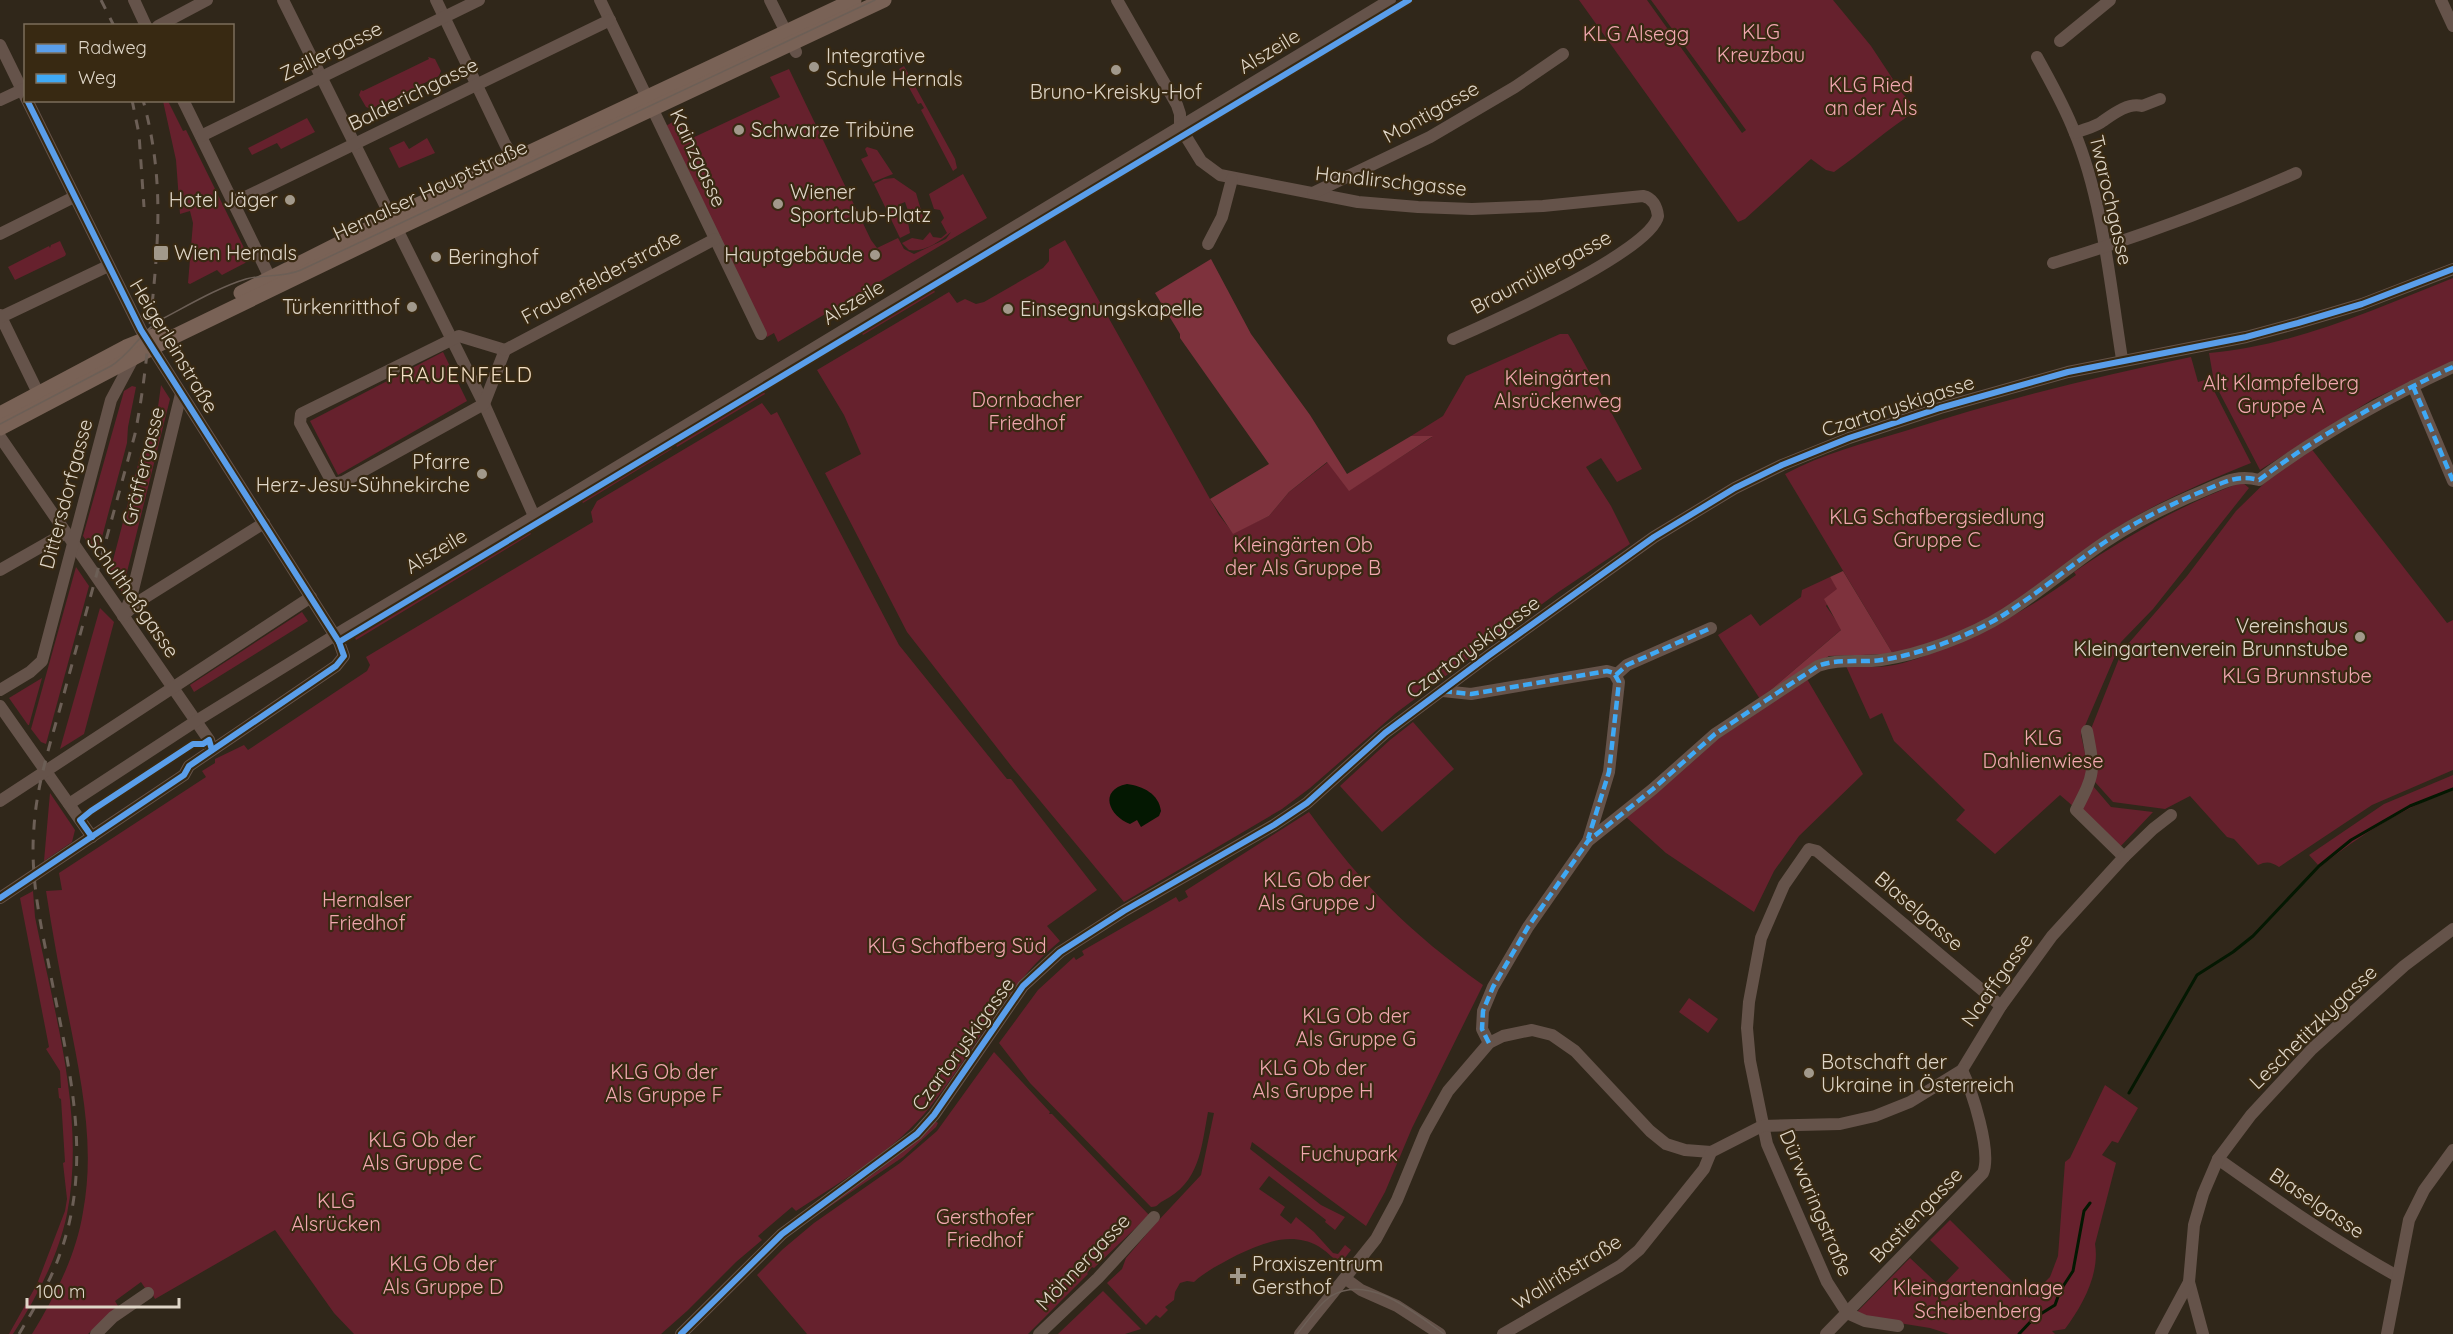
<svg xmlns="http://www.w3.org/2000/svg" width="2453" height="1334" font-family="Quicksand,sans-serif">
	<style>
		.green { fill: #66212d }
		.forest { fill: #7e323d }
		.water { fill: #041802 }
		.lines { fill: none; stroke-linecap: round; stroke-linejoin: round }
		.stream { stroke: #041802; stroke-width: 3 }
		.minor { stroke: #65534a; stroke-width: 12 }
		.major { stroke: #796256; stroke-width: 15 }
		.tram { stroke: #6c5f56; stroke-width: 1.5 }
		.rail { stroke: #6c5f56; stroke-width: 3; stroke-dasharray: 10 10; stroke-linecap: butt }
		.quiet { stroke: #3fa9f5; stroke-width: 4.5; stroke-dasharray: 9 4.5; stroke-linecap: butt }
		.cycleway-casing { stroke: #382912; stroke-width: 10 }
		.cycleway { stroke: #5a9eea; stroke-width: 6 }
		.poi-dot { fill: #a2998b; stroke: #382912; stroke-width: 2 }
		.labels { text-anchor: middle; stroke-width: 4.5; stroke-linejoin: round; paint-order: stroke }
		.park-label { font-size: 20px; fill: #f2a8b0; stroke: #382912 }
		.street-label { font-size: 20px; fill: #dfd6c8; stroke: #382912 }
		.poi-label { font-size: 20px; fill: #dfd6c8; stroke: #382912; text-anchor: start }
		.neighbourhood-label { font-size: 21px; letter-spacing: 1.5px; fill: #f3dfc4; stroke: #382912 }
	</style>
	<rect width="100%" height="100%" fill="#30271a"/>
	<g class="green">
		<path d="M1579,0H1647L1742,133L1746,130L1651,0H1833L1871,46L1902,93L1918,110C1888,128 1863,152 1834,172L1826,170L1811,159L1745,219L1738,222Z"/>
		<polygon points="428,57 435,59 441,71 439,76 371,109 366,107 359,95 361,90 363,91 429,59"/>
		<polygon points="904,66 955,159 957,168 953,171 921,110 924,108 921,103 918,104 906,82 909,80 906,75 903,76 899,69"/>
		<path d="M789,69L871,240L877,248L898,238L904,249L914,254L946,239L951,232C941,241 923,253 909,250L902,243L912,238L923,240L930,232L933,237L941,238L947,233L941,222L944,218L940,210L934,209L929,194L963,174L987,218L778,342L774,333L767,337L664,127L678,119L688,140L780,97L770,77Z"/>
		<polygon points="163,101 168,101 183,131 186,130 249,258 245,263 222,275 217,270 190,284 188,283 193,223 190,211 180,214 176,160"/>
		<polygon points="307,118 315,132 281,149 277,143 252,155 248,148"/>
		<polygon points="427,138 435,153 399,168 389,148 404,141 409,149"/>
		<polygon points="867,147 877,150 893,174 873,182 861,159 868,156 865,149"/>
		<polygon points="894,178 916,193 923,217 923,221 912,222 905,202 898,205 901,213 907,217 910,233 900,238 874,184 884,179"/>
		<polygon points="1065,240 1219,515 1233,533 1269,516 1289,492 1328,462 1349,490 1432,437 1411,436 1443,416 1466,376 1560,334 1568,334 1574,344 1642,469 1617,482 1601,458 1586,467 1611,506 1630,544 1557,593 1396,713 1310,788 1282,809 1124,902 1012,767 907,632 825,473 861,454 844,415 817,370 949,292 957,303 965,299 976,304 984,302 1043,268 1049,261 1049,249"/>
		<polygon points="60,241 66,254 65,256 15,280 8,267 49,246 50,248 51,245"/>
		<path d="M2453,278V362L2373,399L2260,470L2214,382L2209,353C2294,346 2375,309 2453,278Z"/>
		<polygon points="932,288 935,292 863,335 860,331"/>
		<polygon points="443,352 467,401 338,475 310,421"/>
		<path d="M2191,357L2198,382L2208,379L2251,463C2202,483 2152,504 2107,534C2071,559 2038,590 1999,612C1966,631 1930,644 1893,654L1785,474C1822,454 1865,443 1905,431C1999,401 2094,377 2191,357Z"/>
		<polygon points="161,385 170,399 122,592 110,574 111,568 141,453 149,441 158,407"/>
		<polygon points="132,386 136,387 128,427 127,443 97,556 83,536 124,391"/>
		<polygon points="763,390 765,394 677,447 675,443"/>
		<path d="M762,403L771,415L777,412L899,645L1007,779H1011L1097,890L1047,926L1060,941C1004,987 974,1052 930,1107C897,1149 840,1182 796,1211L792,1207L758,1236L762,1240L736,1262L687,1311L661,1334H354L334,1313L275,1230L155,1299L150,1290L147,1291L141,1282L115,1301L118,1306L88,1334H32C55,1296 76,1256 83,1212C96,1143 80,1076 67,1008C59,969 52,930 46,891L62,890L59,873L206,777L202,771L215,763V759L244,745L248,750L367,671L370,665L366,657L593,522L591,512L597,501Z"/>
		<polygon points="670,446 672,449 583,503 581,500"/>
		<path d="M2310,447L2447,623L2453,620V770L2372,805L2279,867C2271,862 2267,861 2258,865L2234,839L2227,837L2190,796L2165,809L2113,802L2095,782L2091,729L2122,651L2187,576L2236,511L2283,465Z"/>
		<path d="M2242,482L2249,488L2153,609L2121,642L2081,735L2090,776L2074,807L2060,795L1995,854L1956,820L1965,810L1894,741L1882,713L1870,719L1846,666C1860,666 1875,668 1888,666C1908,663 1928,655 1946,647C1993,629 2035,605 2076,575L2074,572C2127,536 2181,505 2242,482Z"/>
		<polygon points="529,531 531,534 356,640 354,636"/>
		<polygon points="76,567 89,586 46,744 41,742 31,729"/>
		<polygon points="1830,577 1838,589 1826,606 1842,629 1760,699 1718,635 1751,614 1760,626 1801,597 1802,590"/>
		<polygon points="100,608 114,622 84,734 60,749"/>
		<polygon points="302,612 308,621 194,692 190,685"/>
		<polygon points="42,678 29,725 28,725 9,698"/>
		<polygon points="1807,679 1863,774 1799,836 1774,871 1754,912 1666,853 1626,817 1706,747"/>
		<polygon points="1413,722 1454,769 1382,832 1340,786 1390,740"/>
		<path d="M2453,775V790C2404,807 2360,835 2320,867L2309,855L2384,804Z"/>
		<polygon points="2093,786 2111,807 2153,812 2119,848 2081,811"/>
		<polygon points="50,793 75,830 72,842 44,861"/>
		<path d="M1309,812C1362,885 1409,932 1483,985L1412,1128L1385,1192L1366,1226L1252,1142L1250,1149L1321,1205L1345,1217L1335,1230L1325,1222L1326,1220L1269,1176L1259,1189L1285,1207L1280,1215L1291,1224L1296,1217L1314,1232L1333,1253L1338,1254L1345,1245L1351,1250L1340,1264C1333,1258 1325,1250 1318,1246C1291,1231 1262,1243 1237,1255C1221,1264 1207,1270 1194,1282L1187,1281L1180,1283L1175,1292L1174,1300L1165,1307L1168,1310L1160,1318L1156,1315L1146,1325L1107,1283L1122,1269L1126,1258L1157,1222L1201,1175L1214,1113L1208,1112C1201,1149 1200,1182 1163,1201C1157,1204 1158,1207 1151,1207L1030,1083L999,1043L1038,990L1074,957L1076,960L1084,955L1082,951L1176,897L1179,902L1188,897L1185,891Z"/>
		<path d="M33,891L35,917C54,1012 86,1117 67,1214C58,1257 37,1297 13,1334H9L37,1284L65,1211L67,1199L63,1163L65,1162L61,1099L59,1098L58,1088H61L60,1071L46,1049L49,1047L20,898Z"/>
		<polygon points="1689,998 1718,1019 1708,1033 1679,1012"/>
		<polygon points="994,1052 1050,1112 1049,1114 1052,1114 1149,1215 1094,1268 1092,1267 1087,1273 1088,1274 1028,1334 807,1334 757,1275 783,1249 814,1223 900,1163 937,1131"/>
		<path d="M2105,1085L2138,1108L2118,1143L2112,1141L2102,1155L2116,1163L2095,1244C2100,1273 2083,1305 2065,1329L2052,1331L2055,1334H1949L1930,1328L1874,1319L1857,1312L1910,1258L1943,1289L1945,1287L1943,1285L1959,1268L1930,1240L1950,1220L2029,1298L2050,1277L2058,1256L2065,1162L2070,1158Z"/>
		<polygon points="935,1121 938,1123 936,1127 903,1157 823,1211 821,1209 879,1170"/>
		<polygon points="1103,1291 1141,1329 1125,1334 1058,1334"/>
	</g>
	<g class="forest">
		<polygon points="1211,259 1251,334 1310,415 1347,474 1411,436 1433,436 1349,491 1327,462 1289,492 1269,516 1233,534 1210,499 1269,464 1180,338 1180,334 1155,293"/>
		<polygon points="1843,571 1893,654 1829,656 1760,699 1841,630 1824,599 1837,589 1830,577"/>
	</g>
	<path class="water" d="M1127,784C1143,786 1159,794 1161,811L1159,816L1141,827L1137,820L1130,824C1109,816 1098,790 1127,784Z"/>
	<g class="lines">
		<g class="stream">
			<polyline points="2129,1093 2197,975 2233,952 2253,936 2319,866 2351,840 2410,806 2453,789"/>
			<polyline points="2019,1334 2034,1318 2055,1305 2060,1291 2073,1271 2084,1211 2090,1203"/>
		</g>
		<g class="minor">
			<polyline points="134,0 146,26"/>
			<polyline points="283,0 484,404 534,516"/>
			<polyline points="436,0 505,144 518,165"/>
			<polyline points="600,0 761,334"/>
			<polyline points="770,0 796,52"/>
			<polyline points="1117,0 1177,105 1180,114 1180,127"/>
			<polyline points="2441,0 2453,26"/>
			<polyline points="158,26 207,0"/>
			<polyline points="2060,41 2110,0"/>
			<polyline points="0,45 26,98"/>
			<path d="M2037,57C2050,81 2064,105 2074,131C2103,200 2110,285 2122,359"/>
			<polyline points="0,100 26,88"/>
			<polyline points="183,100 273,284"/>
			<path d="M1180,127L1201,161L1220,175L1358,202L1418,207L1472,209L1543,206L1643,196C1653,198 1657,207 1658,216C1651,252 1489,323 1453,339"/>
			<path d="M2075,133C2084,129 2096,127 2103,121C2113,114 2129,102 2142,106L2160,99"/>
			<polyline points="201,136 479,0"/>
			<polyline points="1313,193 1430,137 1515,87 1563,54"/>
			<polyline points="233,203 610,20"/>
			<polyline points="0,234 74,197"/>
			<polyline points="1208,244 1222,217 1232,179"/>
			<path d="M2053,263C2136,238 2217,208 2296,173"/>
			<polyline points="0,315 42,401"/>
			<polyline points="1,317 108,266"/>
			<polygon points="459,336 505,350 484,404 343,482 333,484 300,423 301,414"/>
			<polyline points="505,350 715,239"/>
			<polyline points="2413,386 2453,481"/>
			<polyline points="0,437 209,740 212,750"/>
			<polyline points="0,570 65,533"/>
			<polyline points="126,613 138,602 264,523"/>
			<polyline points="123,616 131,598 181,394"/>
			<polyline points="1616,675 1627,665 1711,628"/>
			<polyline points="0,690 30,672 42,661 111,400 134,357"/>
			<polyline points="1443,691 1471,694 1607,671 1614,673 1619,682 1609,772 1588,841"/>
			<polyline points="0,706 92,837"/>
			<path d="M2087,731C2095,772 2095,773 2076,810L2124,857"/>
			<polyline points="0,801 311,597"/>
			<polyline points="69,804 196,721 345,629 574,493 1390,0"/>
			<polyline points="0,898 184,775 189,766 336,666 344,656 339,642 141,330 27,100"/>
			<path d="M1489,1043L1482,1029L1483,1011L1493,987L1528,927L1588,841L1653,789L1715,734L1818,666C1838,658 1860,663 1881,660C1919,655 1972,635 2005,614C2040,592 2071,565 2105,542C2135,522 2169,505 2203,491C2223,483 2236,474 2259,480C2319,435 2384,399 2453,367"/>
			<path d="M2218,1159C2276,1200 2334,1241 2397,1276"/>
			<polyline points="1346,1279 1361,1290 1397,1306 1440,1334"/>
			<polyline points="2189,1282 2203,1334"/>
			<polyline points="1898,1326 1865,1321 1847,1313 1827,1282 1767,1144 1750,1061 1747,1028 1749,1002 1761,938 1784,885 1809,849 1817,851 2001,1006"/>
			<polyline points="96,1334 113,1317 148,1293"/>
			<polyline points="681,1334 782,1234 917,1134 934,1115 1023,986 1060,952 1124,911 1274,825 1307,803 1385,733 1488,656 1654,537 1735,488 1782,465 1849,438 1940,408 2068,372 2246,337 2298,323 2362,304 2453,269"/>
			<polyline points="1039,1334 1098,1278 1154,1217"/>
			<polyline points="1300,1334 1376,1239 1397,1200 1425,1132 1448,1091 1489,1043 1503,1036 1532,1030 1552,1035 1575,1051 1650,1131 1666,1144 1685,1150 1711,1152 1762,1126 1840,1124 1875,1116 1910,1102 1962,1070 2001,1006 2052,936 2124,857 2153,829 2171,815"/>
			<polyline points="1503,1334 1620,1266 1639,1250 1704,1169 1711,1152"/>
			<path d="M1826,1334L1983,1173C1992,1152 1972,1091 1962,1070"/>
			<polyline points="2161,1334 2189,1282 2194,1225 2203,1194 2218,1159 2251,1115 2312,1049 2404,966 2453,929"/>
			<polyline points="2387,1334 2409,1220 2424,1190 2453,1150"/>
		</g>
		<g class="major">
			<polyline points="241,293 390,218 854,0"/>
			<polyline points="0,414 126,347 161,333"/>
			<polyline points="0,428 171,338 396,229 884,0"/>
		</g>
		<g class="tram">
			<path d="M0,424L111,366C132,353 142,330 162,319C187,306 219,287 246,279C264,274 283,278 301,270L875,0"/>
			<path d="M1297,1334C1307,1322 1318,1305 1331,1296C1369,1273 1415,1313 1444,1334"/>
		</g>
		<g class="rail">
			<polyline points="101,0 114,26"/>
			<polyline points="132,100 139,134 144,207"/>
			<path d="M19,1334C35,1307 51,1281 61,1251C95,1155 66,1057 48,961C39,917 30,872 34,827C37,780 53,736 65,690C88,605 112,519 135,434C143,394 147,355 151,315C159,238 164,176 143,100"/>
		</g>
		<g class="quiet">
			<polyline points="2413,386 2453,481"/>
			<polyline points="1616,675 1627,665 1711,628"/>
			<polyline points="1443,691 1471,694 1607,671 1614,673 1619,682 1609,772 1588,839"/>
			<path d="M1489,1043L1482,1029L1483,1011L1493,987L1528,927L1588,841L1653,789L1715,734L1818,666C1838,658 1860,663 1881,660C1919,655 1972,635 2005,614C2040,592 2071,565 2105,542C2135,522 2169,505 2203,491C2223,483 2236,474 2259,480C2319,435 2384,399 2453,367"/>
		</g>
		<g class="cycleway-casing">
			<g id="cycleway">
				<polyline points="339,642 1409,0"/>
				<polyline points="92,837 80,820 91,811 193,744 203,744 209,740 212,750"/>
				<polyline points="0,898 184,775 189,766 336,666 344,656 339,642 141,330 27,100"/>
				<polyline points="681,1334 782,1234 917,1134 934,1115 1023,986 1060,952 1124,911 1274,825 1307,803 1385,733 1488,656 1654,537 1735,488 1782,465 1849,438 1940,408 2068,372 2246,337 2298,323 2362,304 2453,269"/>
			</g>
		</g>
		<use href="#cycleway" class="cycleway"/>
	</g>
	<g class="poi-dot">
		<circle cx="814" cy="67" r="6"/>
		<circle cx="1116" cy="70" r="6"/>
		<circle cx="739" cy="130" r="6"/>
		<circle cx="290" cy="200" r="6"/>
		<circle cx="778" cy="204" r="6"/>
		<rect x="153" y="245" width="16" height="16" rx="3"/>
		<circle cx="875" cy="255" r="6"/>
		<circle cx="436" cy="257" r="6"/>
		<circle cx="412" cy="307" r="6"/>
		<circle cx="1008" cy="309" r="6"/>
		<circle cx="482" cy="474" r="6"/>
		<circle cx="2360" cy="637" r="6"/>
		<circle cx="1809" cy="1073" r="6"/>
		<path d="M1235 1267h6v6h6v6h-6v6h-6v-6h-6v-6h6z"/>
	</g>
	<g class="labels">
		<g class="park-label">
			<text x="1761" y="39">KLG<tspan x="1761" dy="23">Kreuzbau</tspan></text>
			<text x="1636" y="41">KLG Alsegg</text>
			<text x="1871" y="92">KLG Ried<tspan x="1871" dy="23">an der Als</tspan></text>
			<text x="1558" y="385">Kleingärten<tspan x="1558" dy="23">Alsrückenweg</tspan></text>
			<text x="2281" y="390">Alt Klampfelberg<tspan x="2281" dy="23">Gruppe A</tspan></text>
			<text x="1027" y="407">Dornbacher<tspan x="1027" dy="23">Friedhof</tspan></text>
			<text x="1937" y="524">KLG Schafbergsiedlung<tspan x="1937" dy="23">Gruppe C</tspan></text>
			<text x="1303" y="552">Kleingärten Ob<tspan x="1303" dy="23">der Als Gruppe B</tspan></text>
			<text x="2297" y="683">KLG Brunnstube</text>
			<text x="2043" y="745">KLG<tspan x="2043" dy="23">Dahlienwiese</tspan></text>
			<text x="1317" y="887">KLG Ob der<tspan x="1317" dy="23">Als Gruppe J</tspan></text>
			<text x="367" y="907">Hernalser<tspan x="367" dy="23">Friedhof</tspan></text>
			<text x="957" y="953">KLG Schafberg Süd</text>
			<text x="1356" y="1023">KLG Ob der<tspan x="1356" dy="23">Als Gruppe G</tspan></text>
			<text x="1313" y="1075">KLG Ob der<tspan x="1313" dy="23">Als Gruppe H</tspan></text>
			<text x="664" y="1079">KLG Ob der<tspan x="664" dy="23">Als Gruppe F</tspan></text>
			<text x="422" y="1147">KLG Ob der<tspan x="422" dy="23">Als Gruppe C</tspan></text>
			<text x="1349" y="1161">Fuchupark</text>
			<text x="336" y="1208">KLG<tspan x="336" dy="23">Alsrücken</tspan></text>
			<text x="985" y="1224">Gersthofer<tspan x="985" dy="23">Friedhof</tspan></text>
			<text x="443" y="1271">KLG Ob der<tspan x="443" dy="23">Als Gruppe D</tspan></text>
			<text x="1978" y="1295">Kleingartenanlage<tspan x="1978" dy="23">Scheibenberg</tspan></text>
		</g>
		<g class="street-label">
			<text transform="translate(331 51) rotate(-26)" y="7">Zeillergasse</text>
			<text transform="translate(1269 51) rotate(-31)" y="7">Alszeile</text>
			<text transform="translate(413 94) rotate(-26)" y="7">Balderichgasse</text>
			<text transform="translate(1431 112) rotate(-29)" y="7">Montigasse</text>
			<text transform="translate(698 158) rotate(65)" y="7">Kainzgasse</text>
			<text transform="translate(1391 181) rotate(6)" y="7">Handlirschgasse</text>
			<text transform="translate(430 190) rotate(-25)" y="7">Hernalser Hauptstraße</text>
			<text transform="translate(2111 200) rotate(77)" y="7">Twarochgasse</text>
			<text transform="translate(1541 272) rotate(-28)" y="7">Braumüllergasse</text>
			<text transform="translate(601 277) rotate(-28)" y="7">Frauenfelderstraße</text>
			<text transform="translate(853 302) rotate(-31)" y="7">Alszeile</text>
			<text transform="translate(174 346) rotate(59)" y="7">Heigerleinstraße</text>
			<text transform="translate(1898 406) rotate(-18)" y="7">Czartoryskigasse</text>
			<text transform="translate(143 466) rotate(-76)" y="7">Gräffergasse</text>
			<text transform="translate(66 494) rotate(-75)" y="7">Dittersdorfgasse</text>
			<text transform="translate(436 551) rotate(-31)" y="7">Alszeile</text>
			<text transform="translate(133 596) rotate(55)" y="7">Schultheßgasse</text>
			<text transform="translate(1473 647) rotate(-36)" y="7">Czartoryskigasse</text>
			<text transform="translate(1919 911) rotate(41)" y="7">Blaselgasse</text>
			<text transform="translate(1997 980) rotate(-55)" y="7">Naaffgasse</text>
			<text transform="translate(2313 1027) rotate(-44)" y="7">Leschetitzkygasse</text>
			<text transform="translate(963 1044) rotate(-54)" y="7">Czartoryskigasse</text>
			<text transform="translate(1816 1203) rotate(67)" y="7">Dürwaringstraße</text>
			<text transform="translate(2317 1203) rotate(34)" y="7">Blaselgasse</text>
			<text transform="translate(1916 1215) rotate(-46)" y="7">Bastiengasse</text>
			<text transform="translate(1083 1262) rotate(-46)" y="7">Möhnergasse</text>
			<text transform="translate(1567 1272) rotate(-32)" y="7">Wallrißstraße</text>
		</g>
		<g class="poi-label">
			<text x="826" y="63">Integrative<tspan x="826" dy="23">Schule Hernals</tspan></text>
			<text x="1116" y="99" text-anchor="middle">Bruno-Kreisky-Hof</text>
			<text x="751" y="137">Schwarze Tribüne</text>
			<text x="790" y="199">Wiener<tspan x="790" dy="23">Sportclub-Platz</tspan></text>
			<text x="278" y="207" text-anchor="end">Hotel Jäger</text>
			<text x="174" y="260">Wien Hernals</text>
			<text x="863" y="262" text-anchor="end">Hauptgebäude</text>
			<text x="448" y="264">Beringhof</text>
			<text x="400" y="314" text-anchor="end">Türkenritthof</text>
			<text x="1020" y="316">Einsegnungskapelle</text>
			<text x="470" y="469" text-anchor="end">Pfarre<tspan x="470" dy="23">Herz-Jesu-Sühnekirche</tspan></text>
			<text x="2348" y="633" text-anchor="end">Vereinshaus<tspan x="2348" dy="23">Kleingartenverein Brunnstube</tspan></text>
			<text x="1821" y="1069">Botschaft der<tspan x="1821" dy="23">Ukraine in Österreich</tspan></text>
			<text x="1252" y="1271">Praxiszentrum<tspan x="1252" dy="23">Gersthof</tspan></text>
		</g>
		<g class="neighbourhood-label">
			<text x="460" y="382">FRAUENFELD</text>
		</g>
	</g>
	<rect x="24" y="24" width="210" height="78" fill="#382912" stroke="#7b6e5b" stroke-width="1.5"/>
	<rect x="36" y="44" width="30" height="9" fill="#5a9eea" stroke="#7b6e5b" stroke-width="1.5"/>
	<text x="78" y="54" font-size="18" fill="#dfd6c8">Radweg</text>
	<rect x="36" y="74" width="30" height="9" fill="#3fa9f5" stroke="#7b6e5b" stroke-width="1.5"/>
	<text x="78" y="84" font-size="18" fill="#dfd6c8">Weg</text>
	<path d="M27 1298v9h152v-9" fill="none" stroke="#dfd6c8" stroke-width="3"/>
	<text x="36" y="1298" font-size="18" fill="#dfd6c8" stroke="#382912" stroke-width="4.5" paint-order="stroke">100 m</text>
</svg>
